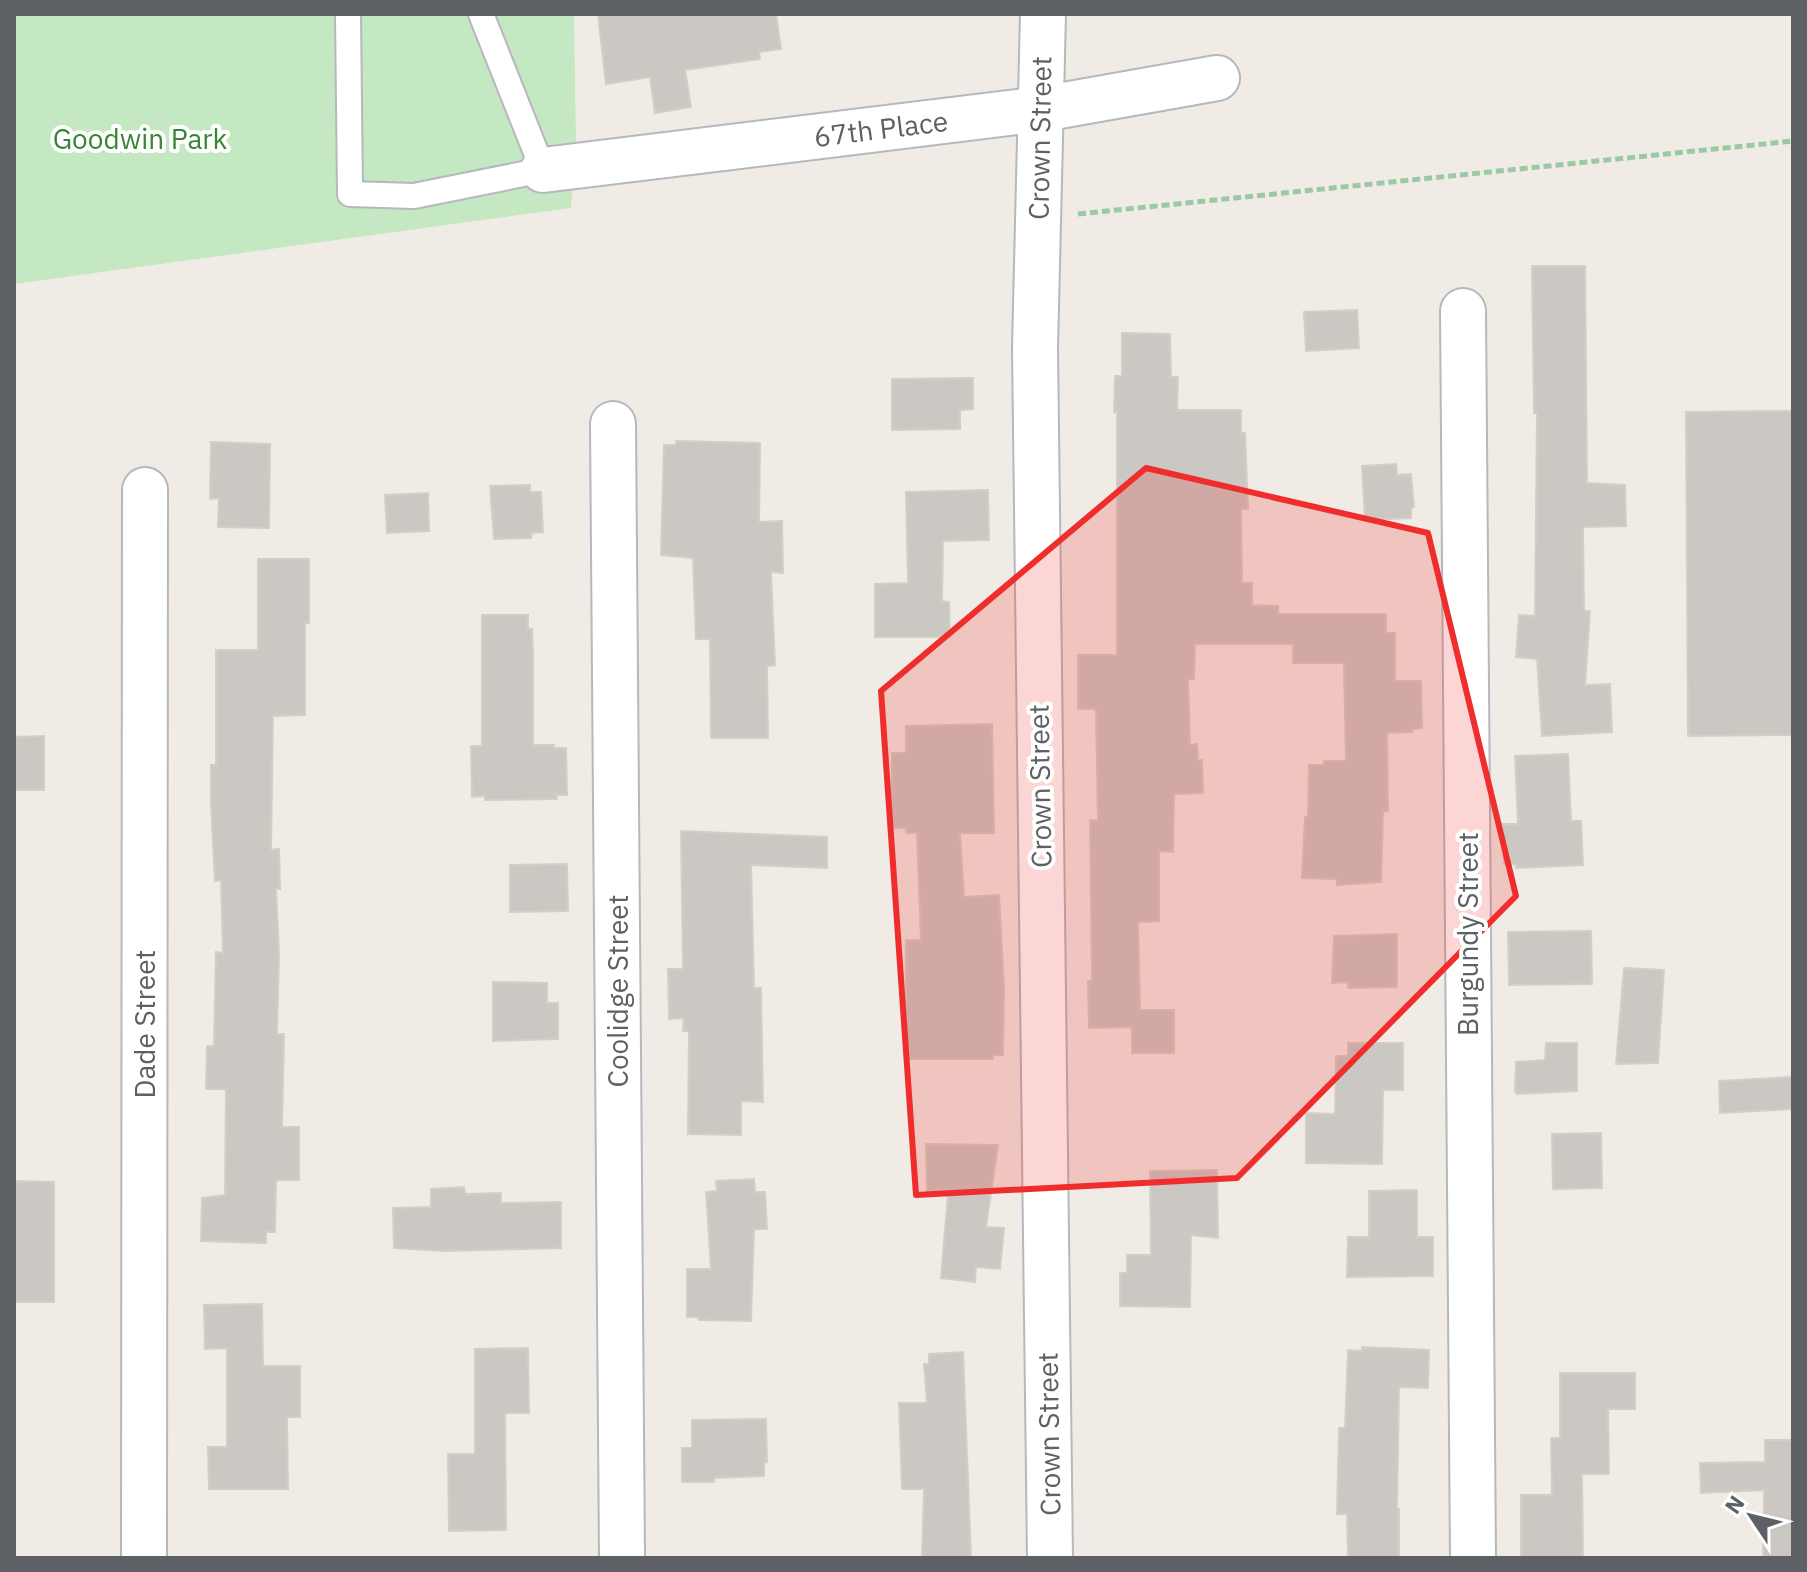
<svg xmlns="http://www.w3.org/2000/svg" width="1807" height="1572" font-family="'IBM Plex Sans',sans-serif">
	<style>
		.green { fill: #c4e8c1 }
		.building { fill: #cbc7c2; stroke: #d5cec3; stroke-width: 2 }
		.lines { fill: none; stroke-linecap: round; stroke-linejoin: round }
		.service-casing { stroke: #b5b8bc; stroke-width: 28 }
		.minor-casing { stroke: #b5b8bc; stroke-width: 48 }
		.path { stroke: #9ac9a4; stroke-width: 5; stroke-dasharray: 8 4; stroke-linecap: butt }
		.service { stroke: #fff; stroke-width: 24 }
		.minor { stroke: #fff; stroke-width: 44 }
		.marked { fill: #ee2d2c; fill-opacity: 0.2; stroke: #ee2d2c; stroke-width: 6; stroke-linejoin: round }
		.labels { text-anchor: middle; stroke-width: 8; stroke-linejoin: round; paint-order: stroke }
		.street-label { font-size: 28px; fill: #5d6166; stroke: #fff }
		.park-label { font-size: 28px; fill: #358733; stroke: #fff }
	</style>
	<rect width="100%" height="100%" fill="#f0ece5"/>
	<polygon class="green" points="14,14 574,14 576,146 571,208 14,284"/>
	<g class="building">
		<polygon points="598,14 776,14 781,49 759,52 760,59 685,70 691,107 655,113 650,77 606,84"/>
		<polygon points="1532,266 1585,266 1587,483 1625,485 1626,526 1583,527 1584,611 1590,611 1585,685 1610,684 1612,732 1542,736 1537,659 1516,657 1519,615 1535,616 1537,413 1534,413"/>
		<polygon points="1357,310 1359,348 1306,351 1304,312"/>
		<polygon points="1122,333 1170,334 1171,377 1178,377 1177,410 1241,410 1241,433 1245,433 1248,509 1241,509 1242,583 1252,583 1252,605 1278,606 1278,614 1386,614 1386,633 1395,633 1395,681 1421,681 1422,728 1412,729 1412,732 1387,733 1388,811 1383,811 1381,882 1337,885 1337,879 1302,878 1305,817 1308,817 1309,765 1324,765 1324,761 1346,761 1344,663 1293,663 1293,644 1195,644 1194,679 1188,679 1190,745 1197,744 1198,761 1202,760 1203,793 1174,794 1173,852 1159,851 1159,921 1139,922 1138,925 1140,1010 1174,1010 1174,1053 1132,1053 1132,1027 1089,1028 1088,981 1092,981 1090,820 1098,821 1096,709 1078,709 1078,655 1117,655 1117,412 1114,412 1115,376 1122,376"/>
		<polygon points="973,378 973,409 960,410 960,429 892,430 892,379"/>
		<polygon points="1793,411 1793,735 1688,736 1686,412"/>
		<polygon points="676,441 760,443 759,522 782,521 783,573 771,572 775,665 767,666 768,738 711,738 710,639 696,639 693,558 661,555 664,445 676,445"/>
		<polygon points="211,442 270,444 269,528 218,527 219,498 210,499"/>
		<polygon points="1396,464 1397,475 1411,474 1414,507 1411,508 1411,518 1365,520 1362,466"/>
		<polygon points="530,485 530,492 541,492 543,532 532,533 531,538 494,539 490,486"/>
		<polygon points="988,490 989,540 943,541 942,601 949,602 950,637 875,637 875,584 908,583 906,492"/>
		<polygon points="428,493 429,531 387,533 385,495"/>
		<polygon points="258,559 309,559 309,623 305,623 305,715 273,716 271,850 279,849 280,889 276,889 279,954 277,1034 284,1034 282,1127 299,1127 299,1180 276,1180 275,1232 266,1232 266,1243 201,1241 202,1198 225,1195 226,1089 206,1089 207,1046 214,1046 216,952 223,953 221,880 215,881 211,806 211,765 216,765 216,650 258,650"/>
		<polygon points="482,615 528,615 528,629 532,629 533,652 533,745 554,745 554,748 566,748 567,795 556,795 557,799 485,800 485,796 472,797 471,746 482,746"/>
		<polygon points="992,724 994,833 960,833 964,897 999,895 1004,988 1003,1055 993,1055 993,1059 906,1059 906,940 921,940 917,833 906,833 906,828 891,828 892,753 906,753 906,726"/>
		<polygon points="44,736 44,790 14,790 14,737"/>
		<polygon points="1568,754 1571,821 1581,821 1583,865 1516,868 1516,864 1504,864 1502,824 1518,824 1515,756"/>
		<polygon points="681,831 827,837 827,868 751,865 754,988 761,988 763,1102 741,1101 741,1135 688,1134 689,1031 683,1031 684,1018 669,1019 668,969 683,969"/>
		<polygon points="567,864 568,911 510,912 510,865"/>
		<polygon points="1591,931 1592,984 1509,985 1508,932"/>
		<polygon points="1397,934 1397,987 1348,988 1348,982 1332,983 1334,936"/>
		<polygon points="1624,968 1664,970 1658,1063 1616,1064"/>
		<polygon points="493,982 547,983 547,1003 558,1003 558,1039 493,1041"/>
		<polygon points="1348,1043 1403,1043 1403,1090 1383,1090 1382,1164 1306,1163 1306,1113 1335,1114 1336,1056 1348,1056"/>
		<polygon points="1546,1043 1577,1043 1577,1091 1517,1094 1515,1091 1516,1062 1545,1060"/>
		<polygon points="1792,1077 1793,1109 1720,1113 1719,1081"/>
		<polygon points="1601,1133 1602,1188 1553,1189 1552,1134"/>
		<polygon points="926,1144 998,1145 986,1227 1004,1228 1000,1269 976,1267 975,1282 941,1278 948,1194 927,1194"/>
		<polygon points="1217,1170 1218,1238 1191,1235 1190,1307 1120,1306 1120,1273 1127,1273 1127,1255 1151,1255 1150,1171"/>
		<polygon points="754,1179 755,1192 765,1192 767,1229 754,1229 751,1321 699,1320 698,1317 687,1317 687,1269 711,1269 706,1192 717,1191 716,1181"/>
		<polygon points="14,1181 54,1182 54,1302 14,1302"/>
		<polygon points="464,1187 465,1194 501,1193 501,1203 561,1202 561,1248 446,1251 394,1248 393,1208 431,1207 431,1189"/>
		<polygon points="1417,1190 1417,1237 1433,1237 1433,1276 1347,1277 1348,1237 1369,1237 1369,1191"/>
		<polygon points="262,1304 263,1366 300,1366 300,1417 287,1417 288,1489 209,1489 208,1447 227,1447 227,1348 205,1349 204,1305"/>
		<polygon points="1362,1347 1429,1350 1428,1388 1399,1387 1397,1509 1399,1509 1399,1558 1348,1558 1347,1514 1337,1514 1339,1428 1345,1428 1348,1350 1362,1351"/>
		<polygon points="528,1348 529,1413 505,1413 506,1530 449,1531 448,1454 475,1454 475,1349"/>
		<polygon points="963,1352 971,1558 922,1558 924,1489 902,1489 899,1403 927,1403 924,1364 929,1364 929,1354"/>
		<polygon points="1560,1373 1635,1373 1635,1409 1608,1409 1609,1474 1582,1474 1583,1558 1521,1558 1521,1495 1552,1495 1551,1438 1560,1438"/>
		<polygon points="766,1419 767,1462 764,1463 764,1476 714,1478 714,1482 682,1482 682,1448 692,1448 692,1420"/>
		<polygon points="1765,1440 1793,1440 1793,1558 1763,1558 1764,1490 1701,1493 1700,1463 1765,1462"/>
	</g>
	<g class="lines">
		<g class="service-casing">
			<polyline id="service" points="348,14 350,194 414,196 543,170 481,14"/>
		</g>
		<g class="minor-casing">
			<g id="minor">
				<polyline points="1043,14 1035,348 1050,1558"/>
				<polyline points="543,170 1042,109 1217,78"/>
				<polyline points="1463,311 1473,1558"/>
				<polyline points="613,424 622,1558"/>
				<polyline points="144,1558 145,490"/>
			</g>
		</g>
		<polyline class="path" points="1078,214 1793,141"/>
		<use href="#service" class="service"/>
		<use href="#minor" class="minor"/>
	</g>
	<path class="marked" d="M1146,468L1428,533L1516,896L1237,1178L916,1195L881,691Z"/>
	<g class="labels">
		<g class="street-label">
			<text transform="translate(881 129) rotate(-7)" y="10">67th Place</text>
			<text transform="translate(1040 138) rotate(-89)" y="10">Crown Street</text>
			<text transform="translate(1040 786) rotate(-91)" y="10">Crown Street</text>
			<text transform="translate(1468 934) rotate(-90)" y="10">Burgundy Street</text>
			<text transform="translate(618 991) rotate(-90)" y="10">Coolidge Street</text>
			<text transform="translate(145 1024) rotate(-90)" y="10">Dade Street</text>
			<text transform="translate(1049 1434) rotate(-91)" y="10">Crown Street</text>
		</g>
		<g class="park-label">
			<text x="140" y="149">Goodwin Park</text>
		</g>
	</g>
	<rect width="1807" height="1572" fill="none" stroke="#5d6166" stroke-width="32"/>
	<g transform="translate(1751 1516) rotate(305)" stroke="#ffffff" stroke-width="6" paint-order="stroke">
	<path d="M0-6L14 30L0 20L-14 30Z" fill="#5d6166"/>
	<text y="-12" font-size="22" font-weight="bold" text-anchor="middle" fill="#5d6166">N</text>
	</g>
</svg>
